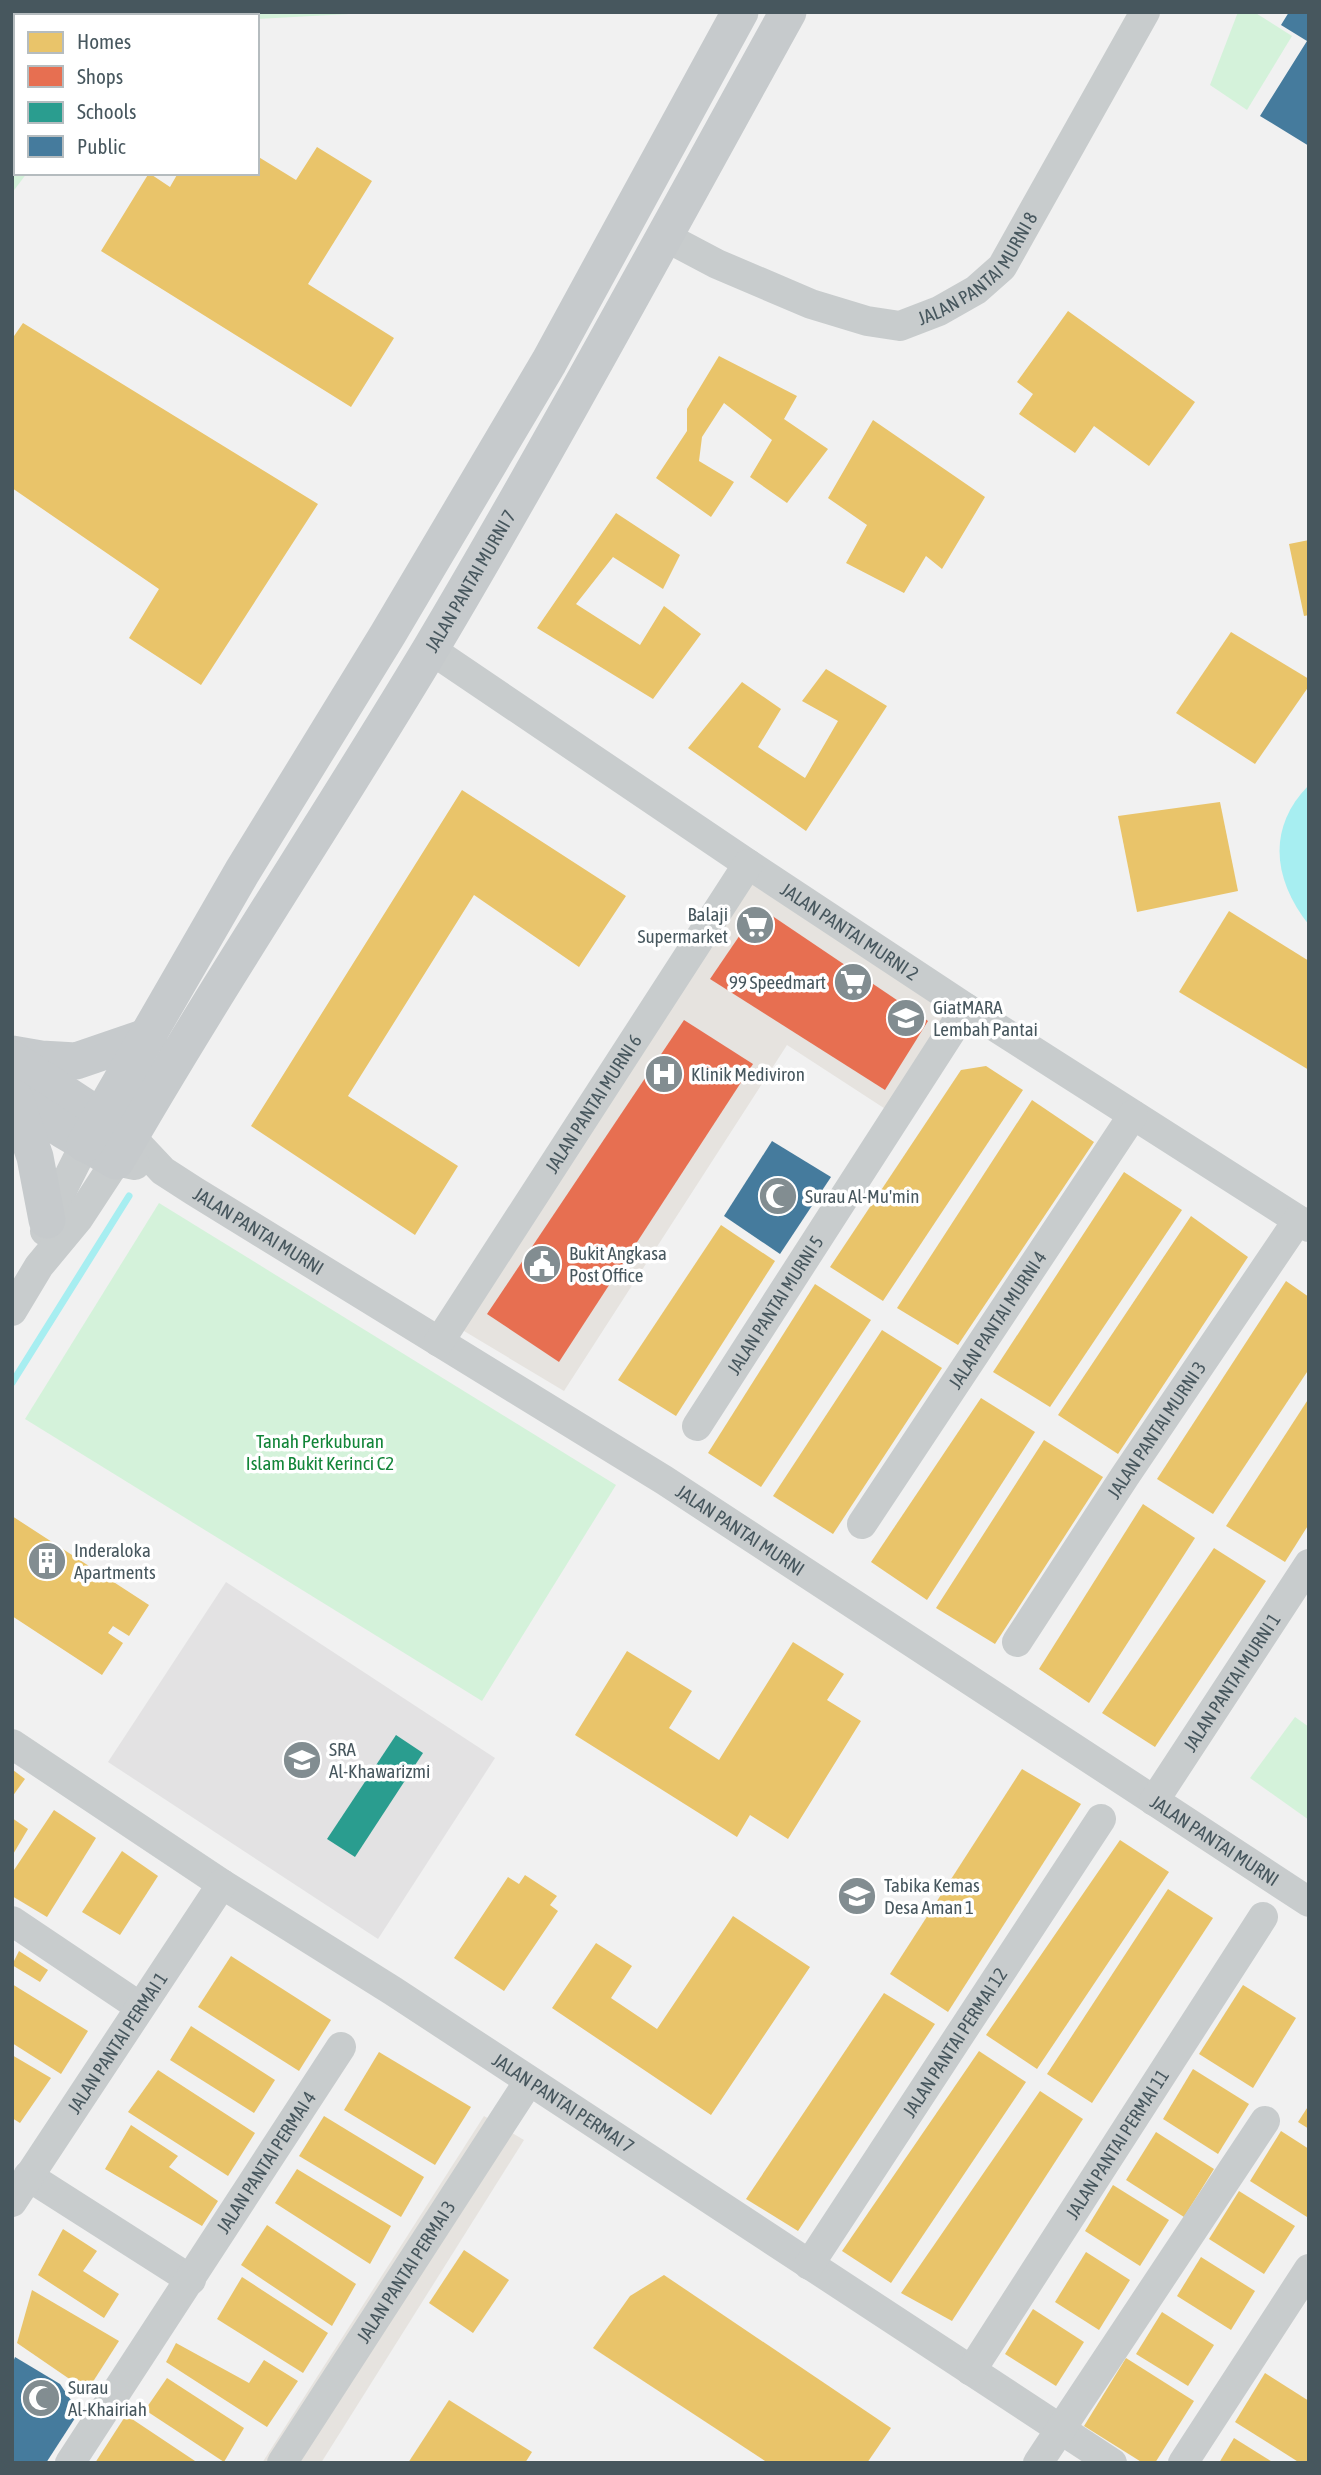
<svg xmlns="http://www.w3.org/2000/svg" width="1321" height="2475" font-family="'Asap Condensed',sans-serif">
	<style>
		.commercial { fill: #e6e3df }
		.education { fill: #e3e2e3 }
		.green { fill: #d4f2da }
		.water { fill: #a7eef1 }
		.homes { fill: #e9c46a }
		.shops { fill: #e76f51 }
		.schools { fill: #2a9d8f }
		.public { fill: #457b9d }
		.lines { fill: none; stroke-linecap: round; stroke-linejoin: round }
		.stream { stroke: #a7eef1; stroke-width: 7 }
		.minor { stroke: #c8cccd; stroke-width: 30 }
		.major { stroke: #c6cacc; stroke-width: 37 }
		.labels { text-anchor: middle; stroke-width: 7; stroke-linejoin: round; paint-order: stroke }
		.street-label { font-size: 19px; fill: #47575e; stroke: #fff }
		.poi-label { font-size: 19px; fill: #47575e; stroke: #fff; text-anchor: start }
		.park-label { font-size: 19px; fill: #128538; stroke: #fff }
	</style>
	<rect width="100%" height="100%" fill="#f1f1f1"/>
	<g class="commercial">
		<polygon points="750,877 954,1012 890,1112 787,1045 564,1391 459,1328"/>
		<polygon points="484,2116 524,2140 321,2463 262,2463"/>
	</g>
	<polygon class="education" points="226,1582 495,1758 378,1939 108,1762"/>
	<g class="green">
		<polygon points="12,12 350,12 349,14 257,19 257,16 16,16 16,173 27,173 12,193"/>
		<polygon points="1238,12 1254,12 1292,36 1247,110 1210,85"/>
		<polygon points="159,1203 616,1485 482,1701 25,1419"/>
		<polygon points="1295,1717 1309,1727 1309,1820 1250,1778"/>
	</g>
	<path class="water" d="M1308,786H1309V925C1274,881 1266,829 1308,786Z"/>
	<g class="homes">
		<polygon points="317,147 372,181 308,284 394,338 351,407 101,251 149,173 170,187 178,173 257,173 257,156 296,180"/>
		<polygon points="1068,311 1195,402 1149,466 1094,426 1075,453 1019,414 1033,394 1017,382"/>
		<polygon points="23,323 318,504 201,685 129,638 159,589 12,488 12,339"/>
		<polygon points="719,356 797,396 784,419 828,449 787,503 750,477 772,440 724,403 702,437 699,461 734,482 711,517 656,478 687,431 687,409"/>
		<polygon points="873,420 985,497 942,569 926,556 904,593 846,563 867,525 828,498"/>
		<polygon points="616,513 680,555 663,589 613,557 576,604 640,645 664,606 701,634 653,699 537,628"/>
		<polygon points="1309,540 1309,615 1304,616 1289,544"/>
		<polygon points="1231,632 1309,679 1309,686 1255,764 1176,713"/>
		<polygon points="826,669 887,706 806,831 688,748 742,682 781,709 758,747 805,778 838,721 802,701"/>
		<polygon points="462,790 626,896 579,967 474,895 348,1096 458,1166 415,1235 251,1126"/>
		<polygon points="1220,802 1238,891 1137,912 1118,816"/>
		<polygon points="1229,911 1309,961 1309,1070 1179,992"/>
		<polygon points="986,1066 1023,1090 883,1301 830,1267 961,1070"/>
		<polygon points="1032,1100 1094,1142 958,1345 897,1308"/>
		<polygon points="1124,1172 1182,1210 1050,1407 993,1372"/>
		<polygon points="1191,1216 1248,1257 1118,1454 1058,1415"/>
		<polygon points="721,1225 775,1261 676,1416 618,1380"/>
		<polygon points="1286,1281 1309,1297 1309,1369 1213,1514 1157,1479"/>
		<polygon points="815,1284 871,1320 761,1487 708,1453"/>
		<polygon points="882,1330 942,1368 833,1534 773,1496"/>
		<polygon points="981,1398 1035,1432 927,1600 871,1562"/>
		<polygon points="1309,1398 1309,1524 1285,1562 1226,1526"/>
		<polygon points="1044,1440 1103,1477 995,1644 936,1608"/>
		<polygon points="1143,1504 1195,1538 1089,1703 1039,1669"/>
		<polygon points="12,1516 149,1605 129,1636 113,1626 108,1633 123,1643 102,1675 12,1616"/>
		<polygon points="1214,1548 1266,1581 1155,1747 1102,1713"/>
		<polygon points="793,1642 844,1674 827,1700 861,1721 788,1839 750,1815 737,1837 575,1735 627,1651 692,1691 669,1728 719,1760"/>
		<polygon points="1022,1769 1081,1804 948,2012 890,1974"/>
		<polygon points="13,1770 25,1779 12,1797 12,1772"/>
		<polygon points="54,1810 96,1838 47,1917 12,1896 12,1873"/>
		<polygon points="12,1818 28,1829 12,1856"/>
		<polygon points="1120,1840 1169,1872 1037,2069 986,2035"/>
		<polygon points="122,1851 158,1876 120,1935 82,1912"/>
		<polygon points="525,1875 557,1896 550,1905 558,1911 504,1991 454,1958 508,1877 519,1884"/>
		<polygon points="1168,1889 1213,1918 1092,2103 1047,2074"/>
		<polygon points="733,1916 810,1967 711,2115 552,2008 596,1943 632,1966 611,1998 657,2029"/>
		<polygon points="19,1951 48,1970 40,1982 12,1965"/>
		<polygon points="231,1956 331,2020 299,2071 198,2007"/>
		<polygon points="12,1984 88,2031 61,2074 12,2043"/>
		<polygon points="1243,1985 1296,2018 1253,2088 1199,2054"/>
		<polygon points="884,1993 935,2024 798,2231 746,2199"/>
		<polygon points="191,2026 275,2080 254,2113 170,2060"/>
		<polygon points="979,2051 1026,2082 891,2283 842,2251"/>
		<polygon points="379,2052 471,2107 435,2165 344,2110"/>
		<polygon points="12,2055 51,2078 20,2123 12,2118"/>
		<polygon points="1193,2069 1249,2104 1218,2154 1163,2119"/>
		<polygon points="158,2070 255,2133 228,2176 128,2112"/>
		<polygon points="1040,2091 1083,2119 952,2321 901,2293"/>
		<polygon points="1309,2105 1309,2129 1298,2122"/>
		<polygon points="324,2116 424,2177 401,2217 299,2156"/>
		<polygon points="131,2125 178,2156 169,2167 218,2201 202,2226 105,2169"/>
		<polygon points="1281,2131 1309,2149 1309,2213 1307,2217 1250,2181"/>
		<polygon points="1156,2132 1214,2169 1184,2217 1126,2180"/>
		<polygon points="297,2169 391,2226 370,2264 275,2203"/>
		<polygon points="1113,2185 1169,2220 1140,2266 1085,2231"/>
		<polygon points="1239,2191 1295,2226 1264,2274 1209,2239"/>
		<polygon points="267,2225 356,2284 332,2326 241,2265"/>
		<polygon points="63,2229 97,2251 83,2271 119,2294 104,2318 38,2275"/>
		<polygon points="464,2250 509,2280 473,2333 429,2303"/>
		<polygon points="1086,2252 1130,2280 1099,2330 1055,2302"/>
		<polygon points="1201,2257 1255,2291 1231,2330 1177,2296"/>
		<polygon points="664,2275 891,2428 867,2463 768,2463 593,2348 630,2296"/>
		<polygon points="242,2277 328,2333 303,2373 217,2319"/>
		<polygon points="32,2290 119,2341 87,2391 17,2343"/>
		<polygon points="1033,2309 1084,2342 1056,2386 1005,2354"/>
		<polygon points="1162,2312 1214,2345 1188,2386 1136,2354"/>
		<polygon points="176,2343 249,2383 264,2360 298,2381 267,2427 166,2362"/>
		<polygon points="1126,2358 1194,2401 1155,2463 1143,2463 1084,2426"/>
		<polygon points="1265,2373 1309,2401 1307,2463 1300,2463 1235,2422"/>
		<polygon points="167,2378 244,2428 224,2462 145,2410"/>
		<polygon points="449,2400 532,2452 525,2463 408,2463"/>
		<polygon points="126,2415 198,2463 95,2463"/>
		<polygon points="1234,2438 1274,2463 1219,2463"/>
	</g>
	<g class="shops">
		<polygon points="759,907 928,1021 885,1090 710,979"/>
		<polygon points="684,1020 753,1064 559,1362 487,1314"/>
	</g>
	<polygon class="schools" points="396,1735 423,1753 355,1857 327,1839"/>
	<g class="public">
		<polygon points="1289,12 1309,12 1309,146 1260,116 1307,41 1281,25"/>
		<polygon points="772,1141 831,1177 780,1254 724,1216"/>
		<polygon points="15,2357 60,2384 79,2412 46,2463 12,2463 12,2365"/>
	</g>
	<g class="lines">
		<polyline class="stream" points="12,1383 129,1196"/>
		<g class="minor">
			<path id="s1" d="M664,236L717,264L811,304L867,321L900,326L939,311L976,290L1002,267L1145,12"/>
			<path id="s2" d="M430,649L748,864L966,1008L1309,1227"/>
			<path id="s3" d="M130,1136L163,1171L194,1191L664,1480L1309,1902"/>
			<polyline points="45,1231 47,1220 85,1144"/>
			<polyline points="12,1311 39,1266 78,1219 116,1161 135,1165"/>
			<path id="s4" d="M439,1342L748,864"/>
			<path id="s5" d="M697,1426L966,1008"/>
			<path id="s6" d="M862,1524L1133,1115"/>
			<path id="s7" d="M1017,1642L1125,1476L1298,1220"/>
			<path id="s8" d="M12,1744L222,1884L393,1991L1112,2463"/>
			<path id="s9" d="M1154,1801L1309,1564"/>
			<polyline points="12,1921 140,2007"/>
			<polyline points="28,2176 191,2280"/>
			<path id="s10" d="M12,2202L222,1884"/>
			<path id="s11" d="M809,2265L1101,1819"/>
			<path id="s12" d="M971,2371L1263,1917"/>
			<path id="s13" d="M70,2463L341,2047"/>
			<path id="s14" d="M282,2463L529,2081"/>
			<polyline points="1038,2463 1265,2121"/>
			<polyline points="1183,2463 1309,2269"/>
		</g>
		<g class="major">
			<polyline points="12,1054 41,1059 76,1061 149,1036"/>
			<polyline points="12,1059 120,1130"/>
			<path id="s15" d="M12,1097L63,1130L116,1161C216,987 328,820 431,648C555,439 670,225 788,12"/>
			<polyline points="15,1099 35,1157 47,1220"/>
			<polyline points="85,1144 242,872 388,634 549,362 740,12"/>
		</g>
	</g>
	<defs>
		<g id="supermarket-disc" transform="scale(2.0125)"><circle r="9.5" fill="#828d91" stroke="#fff"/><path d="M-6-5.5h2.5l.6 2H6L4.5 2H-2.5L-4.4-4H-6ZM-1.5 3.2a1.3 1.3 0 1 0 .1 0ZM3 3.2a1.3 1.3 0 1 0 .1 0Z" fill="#fff"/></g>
		<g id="university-disc" transform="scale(2.0125)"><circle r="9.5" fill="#828d91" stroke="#fff"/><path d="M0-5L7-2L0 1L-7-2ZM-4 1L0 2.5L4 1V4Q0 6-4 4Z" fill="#fff"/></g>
		<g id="hospital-disc" transform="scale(2.0125)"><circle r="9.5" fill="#828d91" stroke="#fff"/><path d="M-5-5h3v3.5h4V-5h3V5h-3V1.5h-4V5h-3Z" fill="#fff"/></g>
		<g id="mosque-disc" transform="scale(2.0125)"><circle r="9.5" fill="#828d91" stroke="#fff"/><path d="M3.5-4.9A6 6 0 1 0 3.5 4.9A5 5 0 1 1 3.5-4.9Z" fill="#fff"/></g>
		<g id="civic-disc" transform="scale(2.0125)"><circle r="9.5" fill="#828d91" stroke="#fff"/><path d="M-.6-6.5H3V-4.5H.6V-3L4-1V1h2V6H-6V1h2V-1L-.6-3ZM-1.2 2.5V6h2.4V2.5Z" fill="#fff"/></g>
		<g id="building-disc" transform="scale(2.0125)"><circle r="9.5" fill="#828d91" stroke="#fff"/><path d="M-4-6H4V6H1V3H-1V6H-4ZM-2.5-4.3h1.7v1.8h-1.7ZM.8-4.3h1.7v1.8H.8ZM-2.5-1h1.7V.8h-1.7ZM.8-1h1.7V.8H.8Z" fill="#fff"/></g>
		<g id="school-disc" transform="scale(2.0125)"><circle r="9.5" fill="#828d91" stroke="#fff"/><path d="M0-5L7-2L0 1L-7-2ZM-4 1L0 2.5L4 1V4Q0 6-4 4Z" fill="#fff"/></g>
	</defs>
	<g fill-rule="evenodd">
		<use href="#supermarket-disc" x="755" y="925"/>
		<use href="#supermarket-disc" x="853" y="982"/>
		<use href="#university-disc" x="906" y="1018"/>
		<use href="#hospital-disc" x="664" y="1074"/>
		<use href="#mosque-disc" x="778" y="1196"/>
		<use href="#civic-disc" x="542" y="1264"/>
		<use href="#building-disc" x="47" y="1561"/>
		<use href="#school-disc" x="302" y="1760"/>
		<use href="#school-disc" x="857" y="1896"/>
		<use href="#mosque-disc" x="41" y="2398"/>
	</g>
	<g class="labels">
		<g class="street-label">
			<text dy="7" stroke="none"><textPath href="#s1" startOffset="354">JALAN PANTAI MURNI 8</textPath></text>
			<text dy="7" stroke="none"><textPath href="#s15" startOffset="802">JALAN PANTAI MURNI 7</textPath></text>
			<text dy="7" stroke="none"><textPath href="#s2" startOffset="506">JALAN PANTAI MURNI 2</textPath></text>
			<text dy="7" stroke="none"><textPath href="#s4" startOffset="284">JALAN PANTAI MURNI 6</textPath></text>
			<text dy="7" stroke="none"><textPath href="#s3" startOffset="161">JALAN PANTAI MURNI</textPath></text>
			<text dy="7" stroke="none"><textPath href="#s5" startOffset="144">JALAN PANTAI MURNI 5</textPath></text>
			<text dy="7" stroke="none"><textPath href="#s6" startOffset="245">JALAN PANTAI MURNI 4</textPath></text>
			<text dy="7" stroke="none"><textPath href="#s7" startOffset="254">JALAN PANTAI MURNI 3</textPath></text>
			<text dy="7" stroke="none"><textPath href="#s3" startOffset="728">JALAN PANTAI MURNI</textPath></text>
			<text dy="7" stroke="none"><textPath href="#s9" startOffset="142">JALAN PANTAI MURNI 1</textPath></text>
			<text dy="7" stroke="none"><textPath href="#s3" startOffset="1295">JALAN PANTAI MURNI</textPath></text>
			<text dy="7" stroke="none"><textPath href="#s11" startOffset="266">JALAN PANTAI PERMAI 12</textPath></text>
			<text dy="7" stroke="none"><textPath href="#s10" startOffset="191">JALAN PANTAI PERMAI 1</textPath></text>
			<text dy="7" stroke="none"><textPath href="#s8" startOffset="658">JALAN PANTAI PERMAI 7</textPath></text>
			<text dy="7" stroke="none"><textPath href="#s12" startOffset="270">JALAN PANTAI PERMAI 11</textPath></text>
			<text dy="7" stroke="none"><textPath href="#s13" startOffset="359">JALAN PANTAI PERMAI 4</textPath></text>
			<text dy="7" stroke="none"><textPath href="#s14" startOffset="228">JALAN PANTAI PERMAI 3</textPath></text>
		</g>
		<g class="poi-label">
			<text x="728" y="921" text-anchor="end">Balaji<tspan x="728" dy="22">Supermarket</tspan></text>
			<text x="826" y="989" text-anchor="end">99 Speedmart</text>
			<text x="933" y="1014">GiatMARA<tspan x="933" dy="22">Lembah Pantai</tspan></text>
			<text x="691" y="1081">Klinik Mediviron</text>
			<text x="805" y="1203">Surau Al-Mu'min</text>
			<text x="569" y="1260">Bukit Angkasa<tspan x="569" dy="22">Post Office</tspan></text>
			<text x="74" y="1557">Inderaloka<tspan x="74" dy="22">Apartments</tspan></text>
			<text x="329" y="1756">SRA<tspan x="329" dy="22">Al-Khawarizmi</tspan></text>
			<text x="884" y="1892">Tabika Kemas<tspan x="884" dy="22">Desa Aman 1</tspan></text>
			<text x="68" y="2394">Surau<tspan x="68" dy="22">Al-Khairiah</tspan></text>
		</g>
		<g class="park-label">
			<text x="320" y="1448">Tanah Perkuburan<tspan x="320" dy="22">Islam Bukit Kerinci C2</tspan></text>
		</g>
	</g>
	<rect width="1321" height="2475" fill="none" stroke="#47575e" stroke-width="28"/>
	<rect x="14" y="14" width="245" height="161" fill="#ffffff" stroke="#b5bcbf" stroke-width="2"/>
	<rect x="28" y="32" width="35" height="21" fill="#e9c46a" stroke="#b5bcbf" stroke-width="2"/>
	<text x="77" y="49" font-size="21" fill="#47575e">Homes</text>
	<rect x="28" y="66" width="35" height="21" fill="#e76f51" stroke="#b5bcbf" stroke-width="2"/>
	<text x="77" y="84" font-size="21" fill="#47575e">Shops</text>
	<rect x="28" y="102" width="35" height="21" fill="#2a9d8f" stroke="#b5bcbf" stroke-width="2"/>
	<text x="77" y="119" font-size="21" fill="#47575e">Schools</text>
	<rect x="28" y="136" width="35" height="21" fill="#457b9d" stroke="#b5bcbf" stroke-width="2"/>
	<text x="77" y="154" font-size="21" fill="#47575e">Public</text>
</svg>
